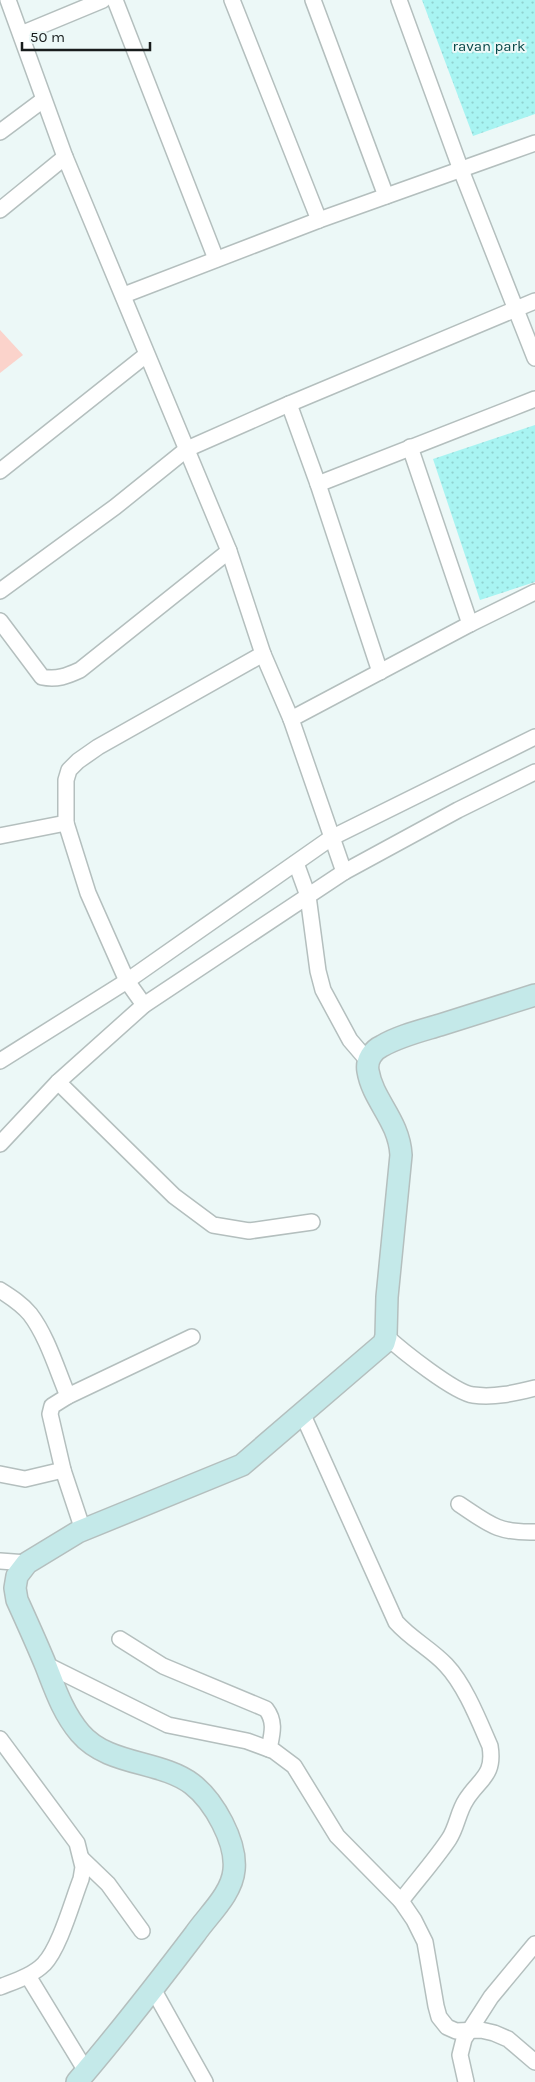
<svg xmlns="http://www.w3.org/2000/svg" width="535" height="2082" font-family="Karla,sans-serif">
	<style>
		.park { fill: url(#park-dots) }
		.building { fill: #fbd3cb }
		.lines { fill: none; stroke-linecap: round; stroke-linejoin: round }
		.street-casing { stroke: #b4bfbe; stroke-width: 18 }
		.secondary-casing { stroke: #b4bfbe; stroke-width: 24 }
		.street { stroke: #fff; stroke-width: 15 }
		.secondary { stroke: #c4e9e9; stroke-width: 21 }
		.labels { text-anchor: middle; stroke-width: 4; stroke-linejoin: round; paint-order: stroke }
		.park-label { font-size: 15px; fill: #074747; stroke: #ecf8f7 }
	</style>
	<defs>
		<pattern id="park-dots" width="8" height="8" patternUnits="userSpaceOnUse" patternTransform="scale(1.25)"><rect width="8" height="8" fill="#a8f4f2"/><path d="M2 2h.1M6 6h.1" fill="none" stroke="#90d1cf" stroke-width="1.8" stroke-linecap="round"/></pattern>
	</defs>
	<rect width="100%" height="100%" fill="#ecf8f7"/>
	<g class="park">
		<polygon points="422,0 535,0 535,114 473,136"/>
		<polygon points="535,425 535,582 480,600 433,459"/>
	</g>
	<polygon class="building" points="0,330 23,355 0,373"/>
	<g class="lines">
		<g class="street-casing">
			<g id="street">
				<polyline points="8,0 65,157 229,551 263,654 291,719 344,872"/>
				<polyline points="115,0 216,259"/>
				<polyline points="232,0 319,220"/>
				<polyline points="313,0 386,196"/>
				<polyline points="399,0 461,170 535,358"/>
				<polyline points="21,34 103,0"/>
				<polyline points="0,132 43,100"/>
				<polyline points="0,210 65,157"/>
				<polyline points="124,295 319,220 535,143"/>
				<polyline points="289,404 318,484 380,672"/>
				<polyline points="410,447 470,624"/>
				<polyline points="0,471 146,355"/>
				<polyline points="318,484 535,399"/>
				<polyline points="0,591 115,507 187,449 289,404 535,301"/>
				<path d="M0,621L42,677C57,680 67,676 80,670L229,551"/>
				<polyline points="291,719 470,624 535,592"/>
				<polyline points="0,836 66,823"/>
				<polyline points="296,863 308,896 318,971 323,990 350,1040 368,1061"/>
				<polyline points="144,1005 127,981 88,893 66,823 66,780 69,770 78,761 98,747 263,654"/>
				<polyline points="0,1061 127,981 331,838 535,737"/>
				<polyline points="58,1082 174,1196 213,1225 249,1231 312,1222"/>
				<polyline points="0,1144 58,1082 144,1005 344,872 458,810 535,772"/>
				<path d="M0,1290C11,1297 22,1304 30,1314C47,1336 57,1370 68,1396"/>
				<path d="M386,1336C401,1350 455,1393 473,1395C494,1398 515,1393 535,1388"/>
				<path d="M302,1413L396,1622C411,1639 431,1649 446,1665C465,1685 479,1721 490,1746C495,1776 479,1779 466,1800C458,1812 457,1827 449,1839C435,1860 417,1880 401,1901"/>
				<polyline points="0,1474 25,1479 63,1470"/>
				<path d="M459,1504C489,1524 497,1533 535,1532"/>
				<polyline points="83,1530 63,1470 50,1414 52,1406 68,1396 192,1337"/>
				<polyline points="0,1561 27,1563"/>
				<path d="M120,1639L163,1666L266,1709C276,1722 272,1734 269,1749"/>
				<polyline points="45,1664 168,1725 247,1741 274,1751 294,1766 337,1836 401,1901 414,1920 425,1942 436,2006 439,2017 447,2027 456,2031 481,2030 494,2033 508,2039 535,2062"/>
				<path d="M0,1739L77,1843L83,1867L81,1879C72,1902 60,1947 44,1964C32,1976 15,1981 0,1987"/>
				<polyline points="82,1859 108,1884 142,1931"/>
				<polyline points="28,1976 86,2071"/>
				<polyline points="153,1989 205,2082"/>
				<polyline points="466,2082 460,2055 464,2039 491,1997 535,1944"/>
			</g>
		</g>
		<g class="secondary-casing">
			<path id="secondary" d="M77,2082C118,2034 157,1984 195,1934C208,1915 232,1894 234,1870C237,1842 214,1801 192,1784C160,1760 108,1766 80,1733C63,1713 55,1689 46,1666C37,1644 27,1622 17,1600L15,1588L17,1576L27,1563L78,1532L242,1465L384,1343L386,1336L387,1297L401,1155C399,1120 373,1101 368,1071C366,1060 373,1050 382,1046C399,1036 420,1031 440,1025C471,1015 503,1005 535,995"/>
		</g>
		<use href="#street" class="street"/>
		<use href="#secondary" class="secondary"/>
	</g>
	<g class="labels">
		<g class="park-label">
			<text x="489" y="51">ravan park</text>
		</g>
	</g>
	<path d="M22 42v8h128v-8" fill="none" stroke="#181c1c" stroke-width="2.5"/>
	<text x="30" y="42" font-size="15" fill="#181c1c" stroke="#ecf8f7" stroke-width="4" paint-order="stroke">50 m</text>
</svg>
